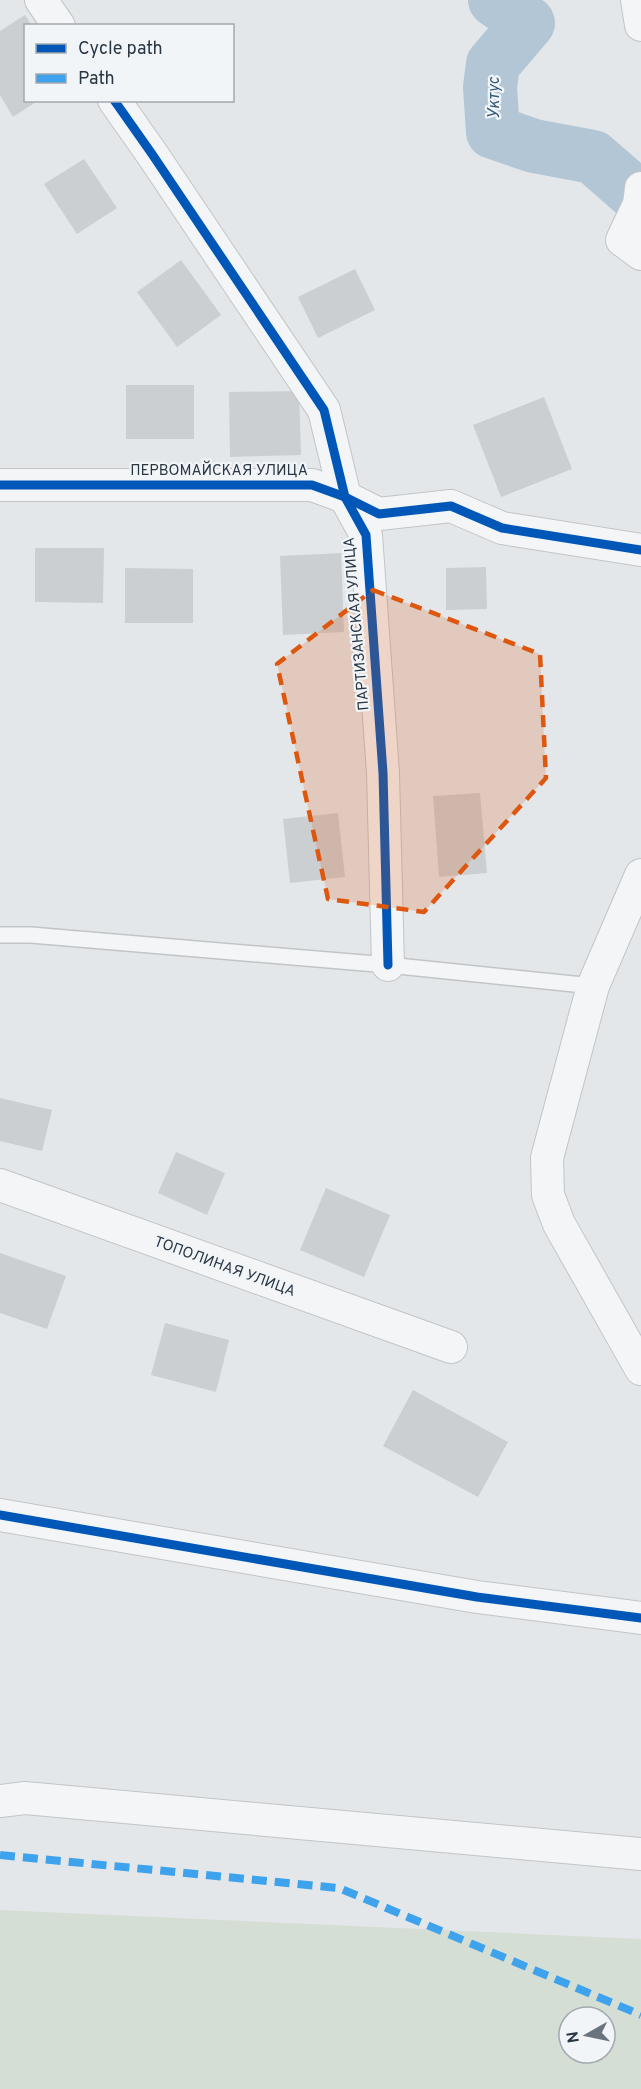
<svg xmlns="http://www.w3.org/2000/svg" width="641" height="2089" font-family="Overpass,sans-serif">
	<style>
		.green { fill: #d5ded4; fill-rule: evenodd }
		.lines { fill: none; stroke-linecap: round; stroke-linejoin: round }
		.river { stroke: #b2c6d5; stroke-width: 54 }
		.building { fill: #cccfd2 }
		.service-casing { stroke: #c2c5c7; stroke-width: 18 }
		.minor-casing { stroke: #c2c5c7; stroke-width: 34 }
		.service { stroke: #f3f5f6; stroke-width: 15 }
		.minor { stroke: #f3f5f6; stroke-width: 32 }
		.quiet { stroke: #3ea3ec; stroke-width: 8; stroke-dasharray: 15 8; stroke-linecap: butt }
		.cycleway-casing { stroke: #f2f5f8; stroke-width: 13 }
		.cycleway { stroke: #0057b8; stroke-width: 9 }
		.marked { fill: #de570f; fill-opacity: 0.2; stroke: #de570f; stroke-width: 4.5; stroke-dasharray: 12 8; stroke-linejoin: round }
		.labels { text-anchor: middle; stroke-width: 4.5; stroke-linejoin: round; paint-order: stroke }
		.street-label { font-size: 15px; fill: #293644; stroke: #f2f5f8 }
		.water-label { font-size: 16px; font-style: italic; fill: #31597a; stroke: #f2f5f8 }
	</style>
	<rect width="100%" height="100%" fill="#e4e7e9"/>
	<path class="green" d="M0,1910L641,1939V2089H0ZM569,2017H605V2053H569Z"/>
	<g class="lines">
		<polyline class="river" points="495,0 528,23 493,64 490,87 493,132 534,146 593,157 641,199"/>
	</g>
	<g class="building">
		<polygon points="25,15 32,26 26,26 26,100 39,100 13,117 0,95 0,31"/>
		<polygon points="84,159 117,208 77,234 44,184"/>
		<polygon points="181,260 221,315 177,347 137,292"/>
		<polygon points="355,269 375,310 318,338 298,297"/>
		<rect x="126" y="385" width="68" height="54"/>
		<polygon points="299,391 301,455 230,457 229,392"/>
		<polygon points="544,397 572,469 501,497 473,425"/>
		<polygon points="35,548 104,548 103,603 35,602"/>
		<polygon points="341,553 344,632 283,635 280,556"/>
		<polygon points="486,567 487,609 446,610 446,568"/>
		<polygon points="125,568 193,569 193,623 125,623"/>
		<polygon points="480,793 487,873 439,877 433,796"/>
		<polygon points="338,813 345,877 290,883 283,819"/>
		<polygon points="0,1098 52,1110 42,1151 0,1141"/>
		<polygon points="176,1152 225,1173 207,1215 158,1193"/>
		<polygon points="326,1188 390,1215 364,1277 300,1250"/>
		<polygon points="0,1253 66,1276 47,1329 0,1313"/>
		<polygon points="165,1323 229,1340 216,1392 151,1375"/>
		<polygon points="413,1390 508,1442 478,1497 383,1446"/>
	</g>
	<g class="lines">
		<g class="service-casing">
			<polyline id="service" points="0,935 31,935 388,965 593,986"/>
		</g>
		<g class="minor-casing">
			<g id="minor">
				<polyline points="41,0 59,26"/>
				<polyline points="637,0 641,25"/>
				<polyline points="114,100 152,154 324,410 345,497 366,535 383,773 388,965"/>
				<polyline points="641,188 639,204 622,240 641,254"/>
				<polyline points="0,485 312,485 345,497 379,514 451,506 502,528 641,550"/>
				<polyline points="641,875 593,986 547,1158 548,1195 559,1224 641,1369"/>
				<polyline points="0,1185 451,1347"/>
				<polyline points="0,1515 477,1597 641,1618"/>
				<polyline points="0,1801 25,1798 641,1854"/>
			</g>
		</g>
		<use href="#service" class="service"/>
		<use href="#minor" class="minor"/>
		<polyline class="quiet" points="0,1855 339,1888 641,2015"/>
		<g class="cycleway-casing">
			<g id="cycleway">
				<polyline points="114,100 152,154 324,410 345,497 366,535 383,773 388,965"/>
				<polyline points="0,485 312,485 345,497 379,514 451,506 502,528 641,550"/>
				<polyline points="0,1515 477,1597 641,1618"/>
			</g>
		</g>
		<use href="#cycleway" class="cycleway"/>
	</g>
	<path class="marked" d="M373,590L540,654L546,778L424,912L328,899L277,664Z"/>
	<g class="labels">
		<g class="street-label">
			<text x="219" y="475">ПЕРВОМАЙСКАЯ УЛИЦА</text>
			<text transform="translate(356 624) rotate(-95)" y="5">ПАРТИЗАНСКАЯ УЛИЦА</text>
			<text transform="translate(225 1266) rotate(20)" y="5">ТОПОЛИНАЯ УЛИЦА</text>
		</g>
		<g class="water-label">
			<text transform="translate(493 98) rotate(-90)" y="6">Уктус</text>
		</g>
	</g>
	<rect x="24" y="24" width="210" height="78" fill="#f2f5f8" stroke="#a2a9b0" stroke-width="1.5"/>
	<rect x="36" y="44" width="30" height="9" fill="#0057b8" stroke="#a2a9b0" stroke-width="1.5"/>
	<text x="78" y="54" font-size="18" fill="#293644">Cycle path</text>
	<rect x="36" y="74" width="30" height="9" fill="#3ea3ec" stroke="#a2a9b0" stroke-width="1.5"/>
	<text x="78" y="84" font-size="18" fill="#293644">Path</text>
	<g transform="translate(587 2035) rotate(261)"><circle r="28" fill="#f2f5f8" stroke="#a2a9b0" stroke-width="1.5"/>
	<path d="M0-4.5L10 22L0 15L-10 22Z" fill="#6a747e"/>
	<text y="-9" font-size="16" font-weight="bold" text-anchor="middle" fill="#293644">N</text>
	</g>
</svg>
